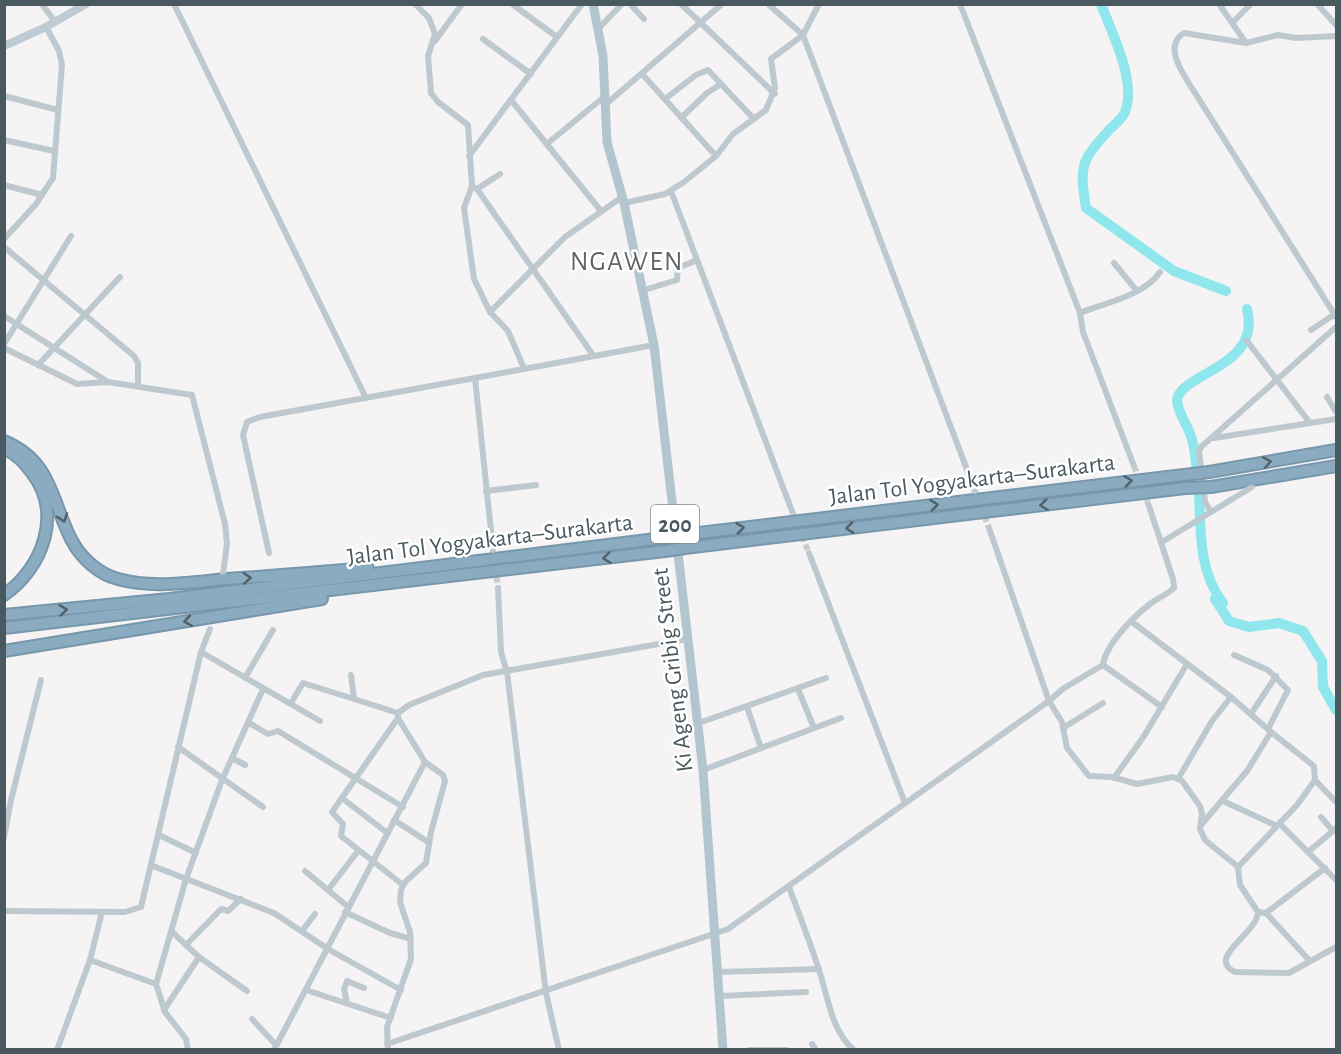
<svg xmlns="http://www.w3.org/2000/svg" width="1341" height="1054" font-family="'Alegreya Sans',sans-serif">
	<style>
		.lines { fill: none; stroke-linecap: round; stroke-linejoin: round }
		.stream { stroke: #90e6ed; stroke-width: 1.5 }
		.river { stroke: #90e6ed; stroke-width: 10 }
		.minor-tunnel { stroke: #caccce; stroke-width: 6; stroke-dasharray: 6 3; stroke-linecap: butt }
		.motorway-casing { stroke: #7697ac; stroke-width: 14 }
		.minor { stroke: #bec9cf; stroke-width: 6 }
		.secondary { stroke: #bfcbd4; stroke-width: 8 }
		.primary { stroke: #b3c6d0; stroke-width: 9 }
		.motorway { stroke: #8bacc0; stroke-width: 10 }
		.motorway-bridge-casing { stroke: #7697ac; stroke-width: 14; stroke-linecap: butt }
		.motorway-bridge { stroke: #8bacc0; stroke-width: 10 }
		.oneway { stroke: #50616a }
		.labels { text-anchor: middle; stroke-width: 5; stroke-linejoin: round; paint-order: stroke }
		.shield { fill: #fff; stroke: #808b90; stroke-width: 1.5 }
		.shield-label { font-size: 22px; font-weight: bold; fill: #4a5960 }
		.street-label { font-size: 24px; fill: #4a5960; stroke: #fff }
		.quarter-label { font-size: 27px; letter-spacing: 1.5px; fill: #5f6468; stroke: #fff }
	</style>
	<rect width="100%" height="100%" fill="#f5f3f3"/>
	<g class="lines">
		<g class="stream">
			<polyline points="4,662 4,664"/>
			<polyline points="4,670 4,679"/>
		</g>
		<g class="river">
			<path d="M1101,4C1112,33 1137,82 1125,112C1123,118 1115,124 1110,129C1081,161 1079,165 1086,208L1174,271L1226,291"/>
			<polyline points="1215,599 1229,621 1249,627 1279,623 1303,631 1322,661 1323,687 1336,710"/>
			<path d="M1223,603C1192,563 1204,509 1196,463C1195,452 1193,440 1189,431C1184,420 1178,412 1177,400C1181,372 1262,368 1247,309"/>
		</g>
		<g class="minor-tunnel">
			<polyline points="1134,466 1149,506"/>
			<polyline points="975,491 989,528"/>
			<polyline points="792,511 809,553"/>
			<polyline points="493,550 498,588"/>
		</g>
		<g class="motorway-casing">
			<g id="motorway">
				<path d="M4,441C52,461 51,500 71,539C80,557 98,574 118,579C153,589 192,582 227,579C274,576 321,572 368,568"/>
				<path d="M4,449C17,454 24,462 32,473C63,513 43,568 4,595"/>
				<polyline points="1209,472 1336,450"/>
				<polyline points="1211,487 1336,466"/>
				<polyline points="682,535 1184,475"/>
				<polyline points="685,548 1185,488"/>
				<polyline points="4,615 169,599 664,538"/>
				<polyline points="4,628 665,551"/>
				<polyline points="4,651 322,599"/>
			</g>
		</g>
		<g class="minor">
			<polyline points="42,4 55,22"/>
			<polyline points="174,4 366,398"/>
			<polyline points="415,4 429,18 435,34 428,56 431,93 438,102 468,125 472,186 464,208 474,279 490,312 508,331 524,368"/>
			<polyline points="512,4 557,37"/>
			<polyline points="630,4 644,19"/>
			<polyline points="681,4 775,94"/>
			<polyline points="768,4 803,35 975,491"/>
			<polyline points="960,4 1080,313 1083,332 1134,466"/>
			<polyline points="1219,4 1246,43"/>
			<polyline points="1317,4 1336,25"/>
			<polyline points="1233,22 1251,4"/>
			<polyline points="599,28 622,4"/>
			<path d="M1336,36L1296,38L1278,35L1246,43L1184,33C1160,47 1188,81 1197,96L1336,317"/>
			<polyline points="483,39 531,74"/>
			<polyline points="435,41 462,4"/>
			<polyline points="643,75 716,156"/>
			<polyline points="4,96 58,110"/>
			<polyline points="665,99 696,75 708,70 754,119"/>
			<polyline points="511,100 601,211"/>
			<polyline points="605,105 722,4"/>
			<polyline points="681,118 707,93 721,84"/>
			<polyline points="4,140 54,151"/>
			<polyline points="548,143 604,97"/>
			<polyline points="469,156 582,4"/>
			<polyline points="4,185 42,195"/>
			<polyline points="472,186 477,189 593,355"/>
			<polyline points="477,189 500,174"/>
			<polyline points="671,191 792,511"/>
			<polyline points="624,203 665,194 684,182 716,156 733,134 766,110 775,88 771,59 803,35 819,4"/>
			<polyline points="4,239 36,204 53,178 62,65 59,51 46,27"/>
			<polyline points="4,247 134,356 138,363 138,386"/>
			<polyline points="1114,263 1137,291"/>
			<polyline points="644,290 677,280 678,268 697,260"/>
			<polyline points="490,312 565,237 622,197"/>
			<path d="M1080,313C1105,303 1145,295 1160,272"/>
			<polyline points="4,316 108,382"/>
			<polyline points="1311,330 1335,314"/>
			<polyline points="1247,341 1310,423"/>
			<polyline points="4,344 71,236"/>
			<polyline points="4,348 77,384 108,382 192,395 225,524 227,544 223,574"/>
			<polyline points="38,365 120,277"/>
			<polyline points="1327,397 1336,412"/>
			<polyline points="1214,438 1336,419"/>
			<polyline points="486,491 536,485"/>
			<polyline points="1211,512 1252,487"/>
			<path d="M989,528L1049,701L1064,688L1103,665C1106,644 1133,617 1150,604C1157,598 1167,595 1174,588L1173,579L1149,506"/>
			<polyline points="1162,542 1211,512 1205,502 1199,451 1201,447 1336,327"/>
			<polyline points="493,550 475,378 654,345"/>
			<polyline points="269,553 243,435 247,422 260,417 475,378"/>
			<polyline points="809,553 905,803"/>
			<polyline points="498,588 501,652 507,672 546,993 559,1050"/>
			<polyline points="1132,622 1231,697 1271,732 1247,771 1201,825"/>
			<polyline points="201,652 320,721"/>
			<polyline points="1234,655 1268,670 1288,690 1268,729"/>
			<polyline points="1103,665 1162,707"/>
			<polyline points="351,675 354,699 398,713"/>
			<polyline points="245,678 273,630"/>
			<polyline points="798,689 814,728"/>
			<polyline points="291,703 303,683 354,699"/>
			<polyline points="747,707 761,748"/>
			<polyline points="1251,714 1276,676"/>
			<polyline points="398,718 332,812 343,824 341,836 403,885"/>
			<polyline points="249,723 268,734 278,731 403,807"/>
			<polyline points="696,724 826,678"/>
			<polyline points="1063,728 1103,703"/>
			<polyline points="178,747 263,807"/>
			<polyline points="232,758 245,765"/>
			<polyline points="703,770 841,718"/>
			<polyline points="1114,778 1144,736 1187,664"/>
			<polyline points="1178,779 1212,721 1231,697"/>
			<polyline points="1315,780 1336,802"/>
			<polyline points="342,798 386,832"/>
			<polyline points="1223,801 1277,826"/>
			<polyline points="1321,817 1333,831 1336,828"/>
			<polyline points="394,820 428,842"/>
			<polyline points="1280,824 1336,880"/>
			<polyline points="159,835 196,853"/>
			<polyline points="4,838 11,800 41,680"/>
			<polyline points="1308,852 1333,831"/>
			<polyline points="153,866 274,913 328,949 401,990"/>
			<polyline points="1238,867 1297,805 1315,780 1314,766 1271,732"/>
			<polyline points="305,871 347,906"/>
			<path d="M789,887C799,914 810,942 819,970C828,996 831,1031 854,1050"/>
			<polyline points="328,890 358,851"/>
			<polyline points="4,911 125,912 141,907 201,652 210,629"/>
			<polyline points="102,912 90,960 156,984 165,1012 186,1039 188,1050"/>
			<polyline points="345,912 390,933 411,939"/>
			<polyline points="1258,912 1266,913 1325,868"/>
			<polyline points="1266,913 1310,961"/>
			<polyline points="302,931 315,914"/>
			<polyline points="172,932 199,957 247,991"/>
			<polyline points="186,945 221,909 228,911 241,899"/>
			<polyline points="718,972 819,969"/>
			<polyline points="156,984 186,879 222,780 263,689"/>
			<polyline points="306,990 391,1018"/>
			<polyline points="720,996 806,992"/>
			<polyline points="347,1003 344,989 347,981 364,988"/>
			<polyline points="164,1010 199,957"/>
			<polyline points="252,1019 276,1045"/>
			<path d="M387,1044L728,929L1049,701L1062,722L1067,748L1089,776L1112,777L1137,784L1173,777L1182,781L1200,806L1202,814L1200,829L1205,840L1238,867L1240,885L1258,912C1258,933 1205,958 1235,972L1289,973L1336,947"/>
			<polyline points="812,1044 816,1050"/>
			<polyline points="57,1050 90,960"/>
			<polyline points="274,1050 425,762"/>
			<polyline points="388,1050 387,1027 411,959 410,932 400,902 401,890 405,882 426,863 431,832 445,781 443,775 425,762 398,718 398,713 409,705 483,675 687,639"/>
			<polyline points="749,1050 787,1050"/>
		</g>
		<polyline class="secondary" points="4,46 46,27 86,4"/>
		<polyline class="primary" points="593,4 603,56 607,142 624,203 654,345 703,770 723,1050"/>
		<use href="#motorway" class="motorway"/>
		<g class="motorway-bridge-casing">
			<g id="motorway-bridge">
				<polyline points="1184,475 1209,472"/>
				<polyline points="1185,488 1211,487"/>
				<polyline points="664,538 682,535"/>
				<polyline points="665,551 685,548"/>
			</g>
		</g>
		<use href="#motorway-bridge" class="motorway-bridge"/>
	</g>
	<defs><path id="oneway-chevron" d="M-2-3.5L2.5 0L-2 3.5" fill="none" stroke-width="1.6" stroke-linecap="round" stroke-linejoin="round" transform="scale(1.5)"/></defs>
	<g class="oneway">
		<use href="#oneway-chevron" transform="translate(1267 462) rotate(-10)"/>
		<use href="#oneway-chevron" transform="translate(1128 481) rotate(-7)"/>
		<use href="#oneway-chevron" transform="translate(934 505) rotate(-7)"/>
		<use href="#oneway-chevron" transform="translate(1044 505) rotate(173)"/>
		<use href="#oneway-chevron" transform="translate(63 518) rotate(71)"/>
		<use href="#oneway-chevron" transform="translate(740 528) rotate(-7)"/>
		<use href="#oneway-chevron" transform="translate(850 528) rotate(173)"/>
		<use href="#oneway-chevron" transform="translate(607 558) rotate(173)"/>
		<use href="#oneway-chevron" transform="translate(247 578) rotate(-4)"/>
		<use href="#oneway-chevron" transform="translate(63 610) rotate(-6)"/>
		<use href="#oneway-chevron" transform="translate(188 621) rotate(171)"/>
	</g>
	<g class="labels">
		<rect class="shield" x="651" y="505" width="48" height="38" rx="4.5"/>
		<g class="shield-label">
			<text x="675" y="532">200</text>
		</g>
		<g class="street-label">
			<text transform="translate(972 479) rotate(-7)" y="8">Jalan Tol Yogyakarta–Surakarta</text>
			<text transform="translate(490 539) rotate(-7)" y="8">Jalan Tol Yogyakarta–Surakarta</text>
			<text transform="translate(672 670) rotate(-97)" y="8">Ki Ageng Gribig Street</text>
		</g>
		<g class="quarter-label">
			<text x="627" y="270">NGAWEN</text>
		</g>
	</g>
	<rect width="1341" height="1054" fill="none" stroke="#4a5960" stroke-width="12"/>
</svg>
